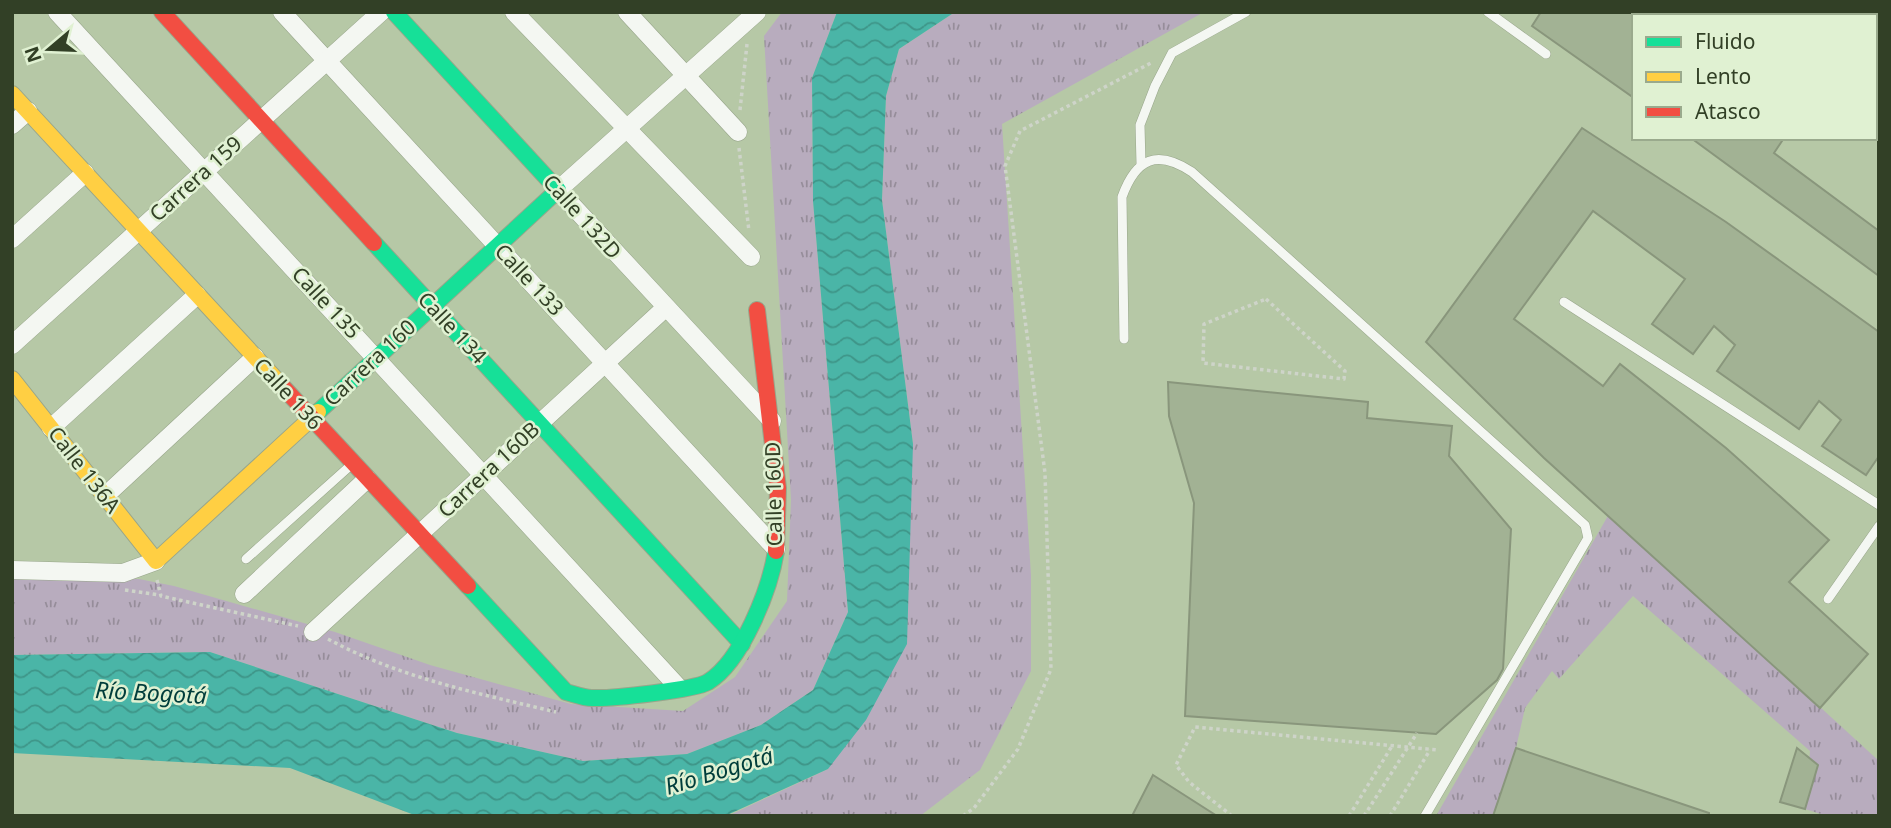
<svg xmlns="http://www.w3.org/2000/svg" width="1891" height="828" font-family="'Noto Sans',sans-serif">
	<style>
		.grass { fill: url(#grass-tufts) }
		.water { fill: url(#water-waves) }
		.building { fill: #a2b294; stroke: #89967c; stroke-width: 2 }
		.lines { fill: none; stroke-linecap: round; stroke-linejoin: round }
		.lane-casing { stroke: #98a68b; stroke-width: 10 }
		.street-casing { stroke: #98a68b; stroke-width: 19 }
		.fast-casing { stroke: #98a68b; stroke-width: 18 }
		.slow-casing { stroke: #98a68b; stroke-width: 18 }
		.jam-casing { stroke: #98a68b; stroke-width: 18 }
		.path { stroke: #ced4c9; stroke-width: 3.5; stroke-dasharray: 3.5 3.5; stroke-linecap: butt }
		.lane { stroke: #f4f7f2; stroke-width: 9 }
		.street { stroke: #f4f7f2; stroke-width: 18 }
		.fast { stroke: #16e098; stroke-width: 16 }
		.slow { stroke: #ffcf43; stroke-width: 16 }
		.jam { stroke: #f24e42; stroke-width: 16 }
		.path-bridge { stroke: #ced4c9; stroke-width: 3.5; stroke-dasharray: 3.5 3.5; stroke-linecap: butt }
		.labels { text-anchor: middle; stroke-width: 5; stroke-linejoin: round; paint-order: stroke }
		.street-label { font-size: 21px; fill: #324026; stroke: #e0f1d2 }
		.water-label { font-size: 23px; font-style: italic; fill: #003d3b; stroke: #e0f1d2 }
	</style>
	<defs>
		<pattern id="grass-tufts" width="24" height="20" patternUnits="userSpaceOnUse" patternTransform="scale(1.75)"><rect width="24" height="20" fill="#b8acbe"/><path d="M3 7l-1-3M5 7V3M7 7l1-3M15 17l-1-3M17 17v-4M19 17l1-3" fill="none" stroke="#968d9a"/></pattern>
		<pattern id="water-waves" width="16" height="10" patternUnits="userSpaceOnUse" patternTransform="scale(1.75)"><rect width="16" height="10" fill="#4ab5a7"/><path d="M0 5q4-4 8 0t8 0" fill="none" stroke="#3e9588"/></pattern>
	</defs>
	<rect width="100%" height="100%" fill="#b6c8a6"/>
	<g class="grass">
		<polygon points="782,12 837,12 812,78 813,201 848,612 813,690 761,725 687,754 583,761 457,733 210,652 12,655 12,577 139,579 174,586 335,632 430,665 571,704 683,711 735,677 787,601 791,500 764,36"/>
		<polygon points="955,12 1204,12 1002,124 1031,575 1031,671 980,770 920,816 728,816 828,769 913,444 882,200 886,96 899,49"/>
		<polygon points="1609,514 1879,761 1879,816 1827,816 1805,809 1810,751 1633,596 1559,679 1552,671 1525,708 1516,748 1493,816 1436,816"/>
	</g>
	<polygon class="water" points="837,12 955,12 899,49 886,96 882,200 913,444 907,644 866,720 828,769 725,816 417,816 290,768 12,753 12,655 210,652 457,733 583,761 687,754 761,725 813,690 848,612 813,201 812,78"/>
	<g class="building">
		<polygon points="1541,12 1634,12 1634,98 1532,26"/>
		<polygon points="1582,128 1726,222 1879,332 1879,456 1866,475 1822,446 1841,420 1819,401 1799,429 1717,371 1735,345 1714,326 1693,354 1652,324 1685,279 1593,211 1514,319 1603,386 1620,364 1726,448 1829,540 1789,582 1868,654 1820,708 1544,458 1426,342"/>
		<polygon points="1691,138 1784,138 1774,153 1879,231 1879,276"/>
		<polygon points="1168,382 1368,402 1367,418 1452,426 1449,456 1511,529 1503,669 1497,680 1436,734 1185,716 1194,503 1169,416"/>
		<polygon points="1516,748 1709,813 1709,816 1493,816"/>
		<polygon points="1797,748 1818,765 1805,809 1780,802"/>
		<polygon points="1153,775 1217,816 1132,816"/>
	</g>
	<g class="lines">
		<g class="lane-casing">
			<g id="lane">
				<polyline points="1488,12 1546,54"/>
				<polyline points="1743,12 1748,16"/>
				<polyline points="1875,100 1879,102"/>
				<polyline points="1141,164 1140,125 1155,86 1172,53 1246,12"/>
				<polyline points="1564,302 1879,505"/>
				<path d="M1124,339L1122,197C1136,158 1157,149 1192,172L1585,525L1588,538L1425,816"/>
				<polyline points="246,559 351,465"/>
				<polyline points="1828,599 1879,526"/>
			</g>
		</g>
		<g class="street-casing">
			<g id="street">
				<polyline points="57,12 679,688"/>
				<polyline points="282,12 776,549"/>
				<polyline points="514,12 751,257"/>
				<polyline points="627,12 738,132"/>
				<polyline points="757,12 558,190 772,421"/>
				<polyline points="1803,12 1808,16"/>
				<polyline points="1875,65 1879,68"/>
				<polyline points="12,125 28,111"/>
				<polyline points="12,239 85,173"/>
				<polyline points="12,345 381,12"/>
				<polyline points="51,428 197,295"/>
				<polyline points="105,496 255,357"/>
				<polyline points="12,570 123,573 156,561"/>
				<polyline points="244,594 367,479"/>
				<polyline points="313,632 664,309"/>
			</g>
		</g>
		<g class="fast-casing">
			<g id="fast">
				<polyline points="374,243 742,644"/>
				<polyline points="318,412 558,190 394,12"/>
				<path d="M468,586L566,692C574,694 583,698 592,698C611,699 694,690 708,682C742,661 770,589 776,551"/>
			</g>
		</g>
		<g class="slow-casing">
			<g id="slow">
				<polyline points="12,94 282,386"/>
				<polyline points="12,379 156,561 318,412"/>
			</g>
		</g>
		<g class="jam-casing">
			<g id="jam">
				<polyline points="162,12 374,243"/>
				<polyline points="757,310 778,488 776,551"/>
				<polyline points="282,386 468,586"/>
			</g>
		</g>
		<g class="path">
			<polyline points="740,110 747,44"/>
			<polyline points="739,148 749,231"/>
			<polygon points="1266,299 1345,371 1344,379 1203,363 1204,324"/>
			<polyline points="157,580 161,596 298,626"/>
			<polyline points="125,590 159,595"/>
			<path d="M328,639C400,678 477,693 556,712"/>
			<polyline points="963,816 974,808 1018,749 1051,669 1045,473 1005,166 1020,131 1151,63"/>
			<polyline points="1232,816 1189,782 1176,765 1195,727 1438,750"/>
			<polyline points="1349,816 1392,746"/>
			<polyline points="1390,816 1430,750"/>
		</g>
		<use href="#lane" class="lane"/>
		<use href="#street" class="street"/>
		<use href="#fast" class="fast"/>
		<use href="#slow" class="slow"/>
		<use href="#jam" class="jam"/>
		<polyline class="path-bridge" points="1364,816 1417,733"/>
	</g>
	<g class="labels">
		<g class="street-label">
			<text transform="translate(196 179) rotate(-42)" y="7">Carrera 159</text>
			<text transform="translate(582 217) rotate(48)" y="7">Calle 132D</text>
			<text transform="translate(529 280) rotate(47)" y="7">Calle 133</text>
			<text transform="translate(326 303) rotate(47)" y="7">Calle 135</text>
			<text transform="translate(452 328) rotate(47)" y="7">Calle 134</text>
			<text transform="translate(370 363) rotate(-43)" y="7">Carrera 160</text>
			<text transform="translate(288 394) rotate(47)" y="7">Calle 136</text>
			<text transform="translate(84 470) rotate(52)" y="7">Calle 136A</text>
			<text transform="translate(489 470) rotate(-43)" y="7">Carrera 160B</text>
			<text transform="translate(774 494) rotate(-91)" y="7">Calle 160D</text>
		</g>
		<g class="water-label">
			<text transform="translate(151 693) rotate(3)" y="8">Río Bogotá</text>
			<text transform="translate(719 771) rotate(-17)" y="8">Río Bogotá</text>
		</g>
	</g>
	<rect width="1891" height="828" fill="none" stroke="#324026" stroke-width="28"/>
	<rect x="1632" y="14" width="245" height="126" fill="#e0f1d2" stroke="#9aaa8d" stroke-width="2"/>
	<rect x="1646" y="37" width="35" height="10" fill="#16e098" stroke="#9aaa8d" stroke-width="2"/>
	<text x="1695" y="49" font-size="21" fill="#324026">Fluido</text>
	<rect x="1646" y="72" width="35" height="10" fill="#ffcf43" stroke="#9aaa8d" stroke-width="2"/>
	<text x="1695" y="84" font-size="21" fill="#324026">Lento</text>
	<rect x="1646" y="107" width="35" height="10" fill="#f24e42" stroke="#9aaa8d" stroke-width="2"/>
	<text x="1695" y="119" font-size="21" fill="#324026">Atasco</text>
	<g transform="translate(49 49) rotate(251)" stroke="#e0f1d2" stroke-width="5" paint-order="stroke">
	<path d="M0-5L12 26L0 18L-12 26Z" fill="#324026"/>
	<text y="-10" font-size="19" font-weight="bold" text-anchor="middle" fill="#324026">N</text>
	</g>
</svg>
